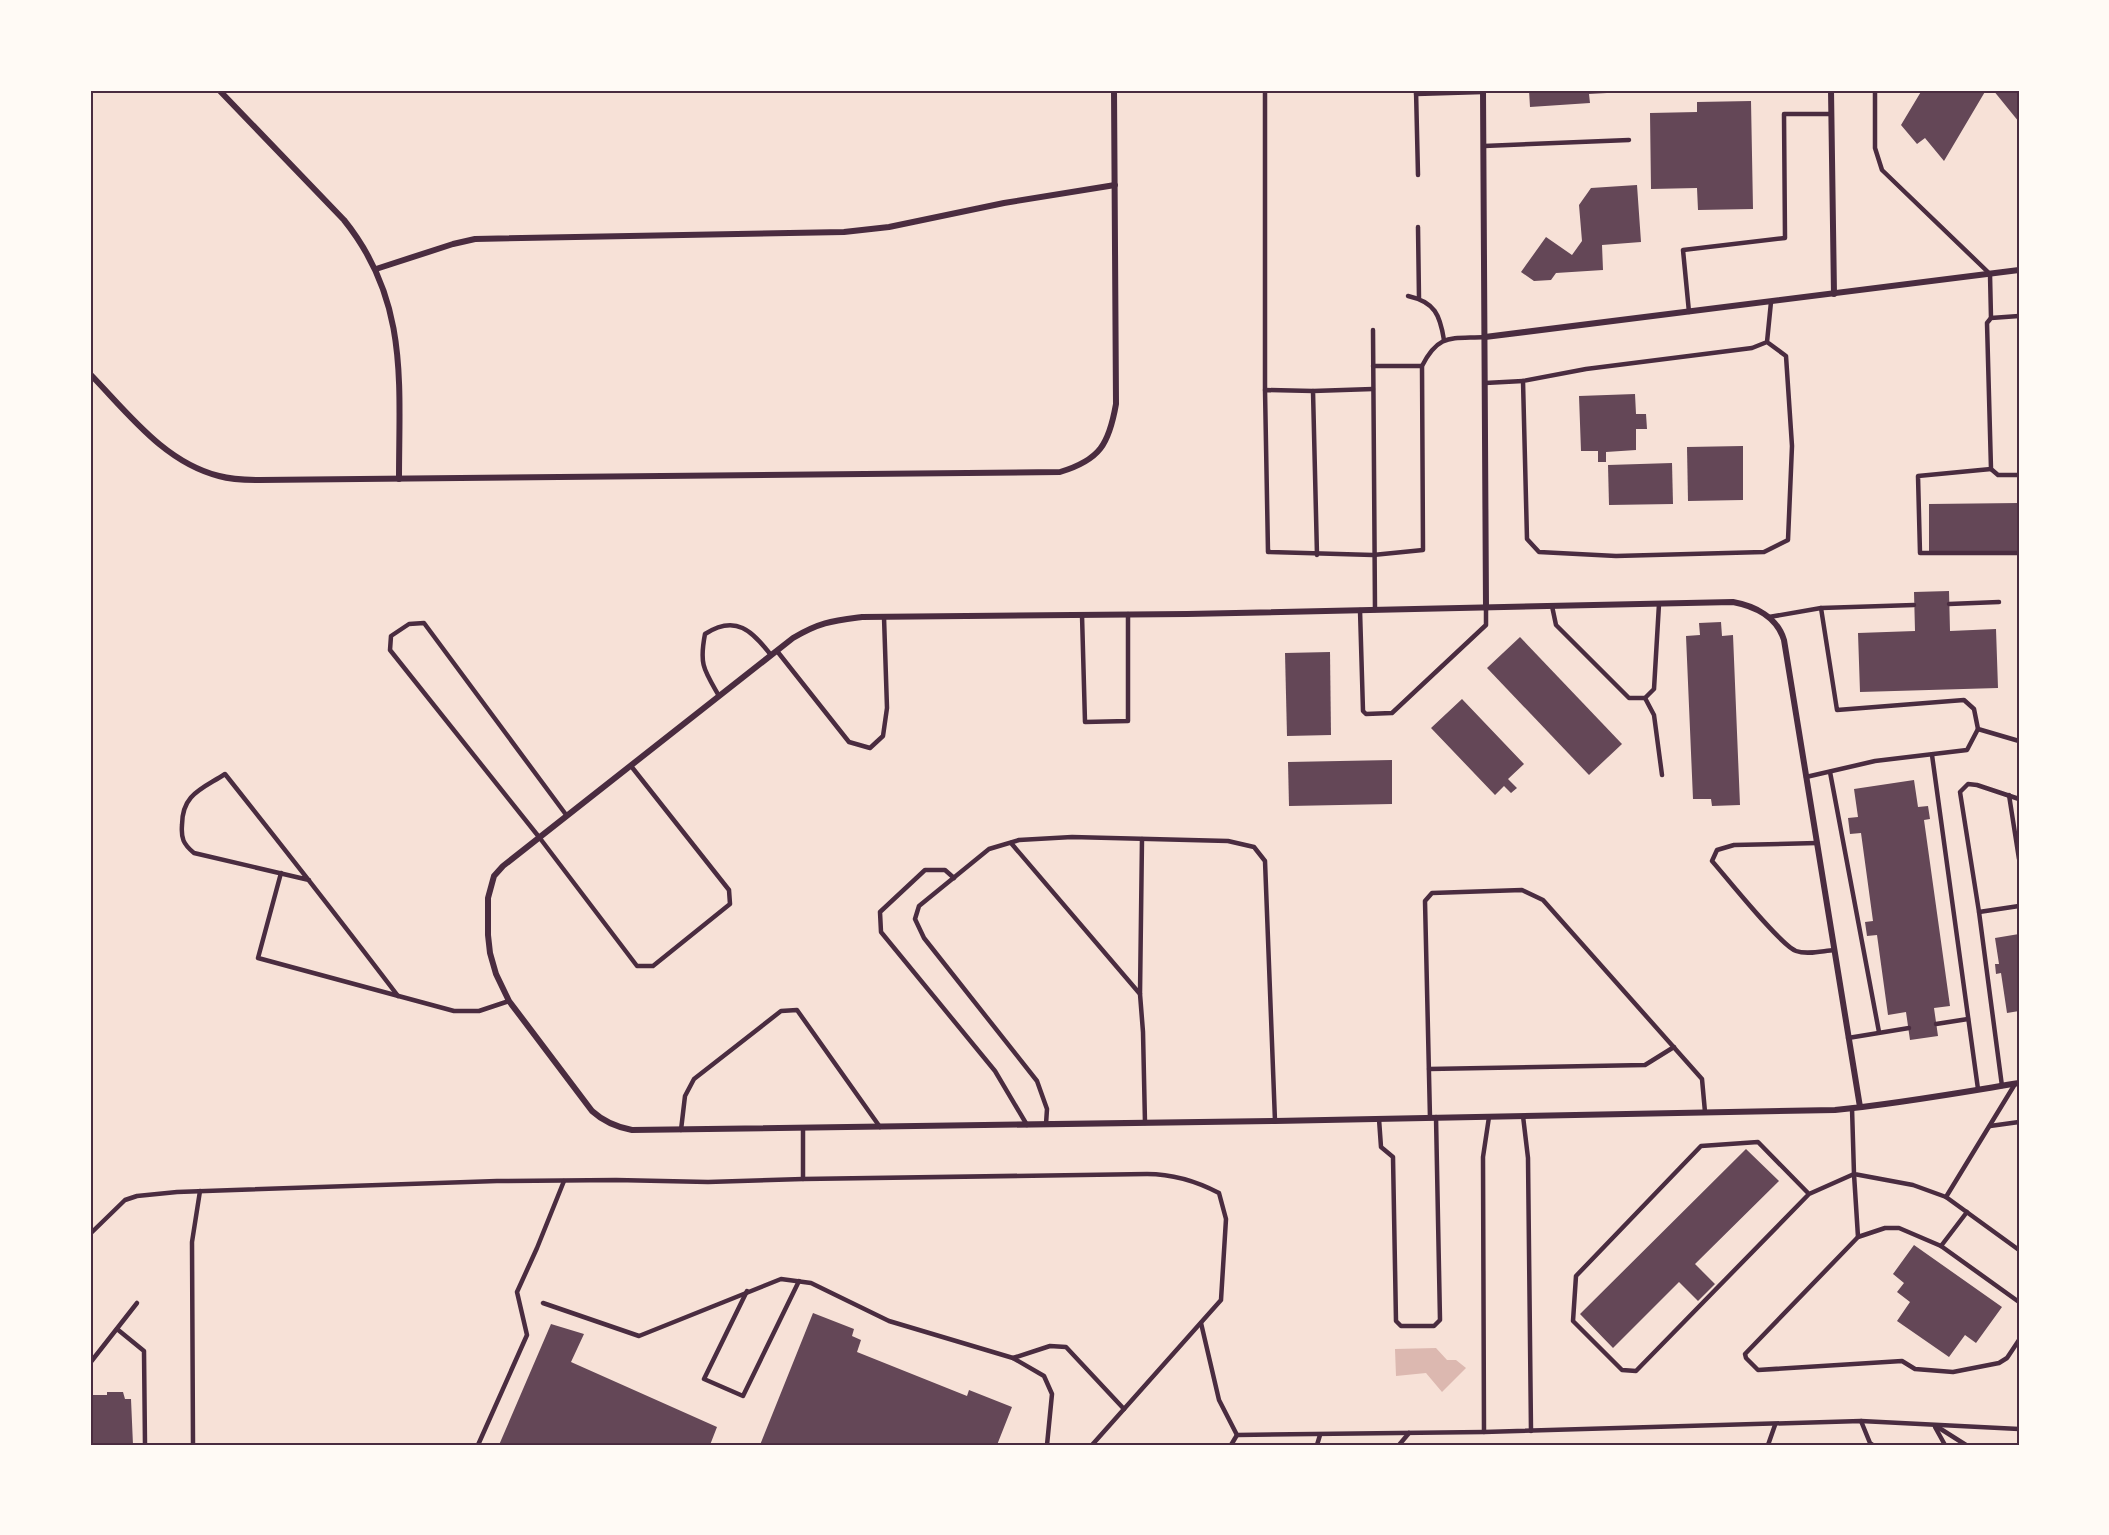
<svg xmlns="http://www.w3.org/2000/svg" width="2109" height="1535" font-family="'Open Sans',sans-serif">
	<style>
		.water { fill: #dcb8b0 }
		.building { fill: #644757 }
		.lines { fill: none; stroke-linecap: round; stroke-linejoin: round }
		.service { stroke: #4a2c40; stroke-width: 4.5 }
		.minor { stroke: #4a2c40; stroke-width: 6 }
		.neatline { fill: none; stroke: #4a2c40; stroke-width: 2 }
	</style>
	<rect width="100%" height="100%" fill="#f7e1d7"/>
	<polygon class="water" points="1436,1348 1447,1360 1456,1360 1466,1368 1442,1392 1426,1373 1396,1376 1395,1349"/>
	<g class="building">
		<polygon points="1529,90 1625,90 1625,92 1589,94 1590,103 1530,107"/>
		<polygon points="1922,90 1986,90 1944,161 1925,138 1917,144 1901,125"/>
		<polygon points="1993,90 2019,90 2019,122"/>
		<polygon points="1751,101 1753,209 1698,210 1697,188 1651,189 1650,113 1697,112 1697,102"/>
		<polygon points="1637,185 1641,242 1602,245 1603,270 1556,273 1551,280 1534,281 1521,272 1546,237 1572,255 1582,241 1579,205 1591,188"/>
		<polygon points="1635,394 1636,414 1646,414 1647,429 1636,429 1636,450 1606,452 1606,462 1598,462 1598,451 1581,451 1579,396"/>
		<polygon points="1743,446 1743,500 1688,501 1687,447"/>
		<polygon points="1672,463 1673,504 1609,505 1608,465"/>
		<polygon points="2019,503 2019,551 1929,552 1929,504"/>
		<polygon points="1949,591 1950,631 1996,629 1998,688 1860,692 1858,633 1915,631 1914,592"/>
		<polygon points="1721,622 1722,636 1733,635 1740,805 1712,806 1711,799 1693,799 1686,636 1700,635 1699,623"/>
		<polygon points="1520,637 1622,744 1589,775 1487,668"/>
		<polygon points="1330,652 1331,735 1287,736 1285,653"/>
		<polygon points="1462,699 1524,764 1508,779 1517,788 1511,793 1504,786 1495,795 1431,728"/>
		<polygon points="1392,760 1392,804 1289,806 1288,762"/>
		<polygon points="1914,780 1918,807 1928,806 1930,819 1924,820 1950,1006 1934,1008 1938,1036 1910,1040 1906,1012 1888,1015 1877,935 1867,936 1865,922 1873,921 1861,833 1850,834 1848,818 1858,817 1854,789"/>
		<polygon points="2019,934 2019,1011 2007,1013 2001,973 1996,974 1995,964 1999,964 1995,938"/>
		<polygon points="1746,1149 1779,1181 1695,1264 1715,1284 1698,1301 1679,1282 1613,1348 1580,1314"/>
		<polygon points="1914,1245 2002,1307 1976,1343 1965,1335 1949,1357 1897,1321 1910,1302 1897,1292 1904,1283 1893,1274"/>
		<polygon points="813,1313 854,1329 852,1336 861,1340 857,1352 967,1396 969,1390 1012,1407 997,1445 760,1445"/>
		<polygon points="551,1324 584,1334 571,1362 717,1427 710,1445 499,1445"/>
		<polygon points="107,1392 123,1392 125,1399 131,1399 133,1445 90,1445 90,1395 107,1395"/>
	</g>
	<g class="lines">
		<g class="service">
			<polyline points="1265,90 1265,390"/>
			<polyline points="1416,90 1418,175"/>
			<polyline points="1875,90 1875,148 1882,170 1990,274 1991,318"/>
			<polyline points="1416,94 1483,92"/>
			<polyline points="1484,146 1629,140"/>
			<polyline points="1418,227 1419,298"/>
			<path d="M1408,296C1435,302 1440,315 1444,340"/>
			<polyline points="1689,312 1683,250 1785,238 1784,114 1831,114"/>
			<polyline points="2019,316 1991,318 1987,323 1991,469 1998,475 2019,475"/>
			<polyline points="1373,330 1375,610"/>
			<polyline points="1767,342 1786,356 1792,446 1788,540 1764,552 1616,556 1539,552 1527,539 1523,381 1586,369 1752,348 1767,342 1771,302"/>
			<polyline points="1373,366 1422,366"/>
			<polyline points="1485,383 1523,381"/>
			<path d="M1313,391L1265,390L1268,552L1373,555L1423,550L1422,366C1439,333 1451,339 1485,337"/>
			<polyline points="1991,469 1918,476 1920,553 2019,553"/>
			<polyline points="1317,555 1313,391 1373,389"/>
			<polyline points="1949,604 1999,602"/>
			<polyline points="1552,606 1556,625 1629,698 1645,698 1654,689 1659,604"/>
			<polyline points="1821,608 1837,710 1964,700 1974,709 1978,729 2019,741"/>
			<polyline points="1360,610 1363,711 1366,714 1392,713 1486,625 1486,608"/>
			<polyline points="1082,615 1085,722 1128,721 1128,614"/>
			<polyline points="1769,617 1821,608 1914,605"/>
			<polyline points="777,651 849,742 870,748 883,736 887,708 884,617"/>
			<path d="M719,696C704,670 699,665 705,634C736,614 752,631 771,655"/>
			<polyline points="1645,698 1654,715 1662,775"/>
			<polyline points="1932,755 1978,1089"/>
			<polyline points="1830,772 1879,1032"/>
			<polyline points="1806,777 1875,761 1967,750 1978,729"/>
			<polyline points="2009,795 2019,859"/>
			<polyline points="567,816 424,623 409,624 391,636 390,650 539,837 637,966 653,966 730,904 729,890 631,766"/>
			<polyline points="1011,843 1140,994 1143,1032 1145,1123"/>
			<path d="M1817,843L1734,845L1717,850L1712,861C1727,878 1780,945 1796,951C1807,955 1822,951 1834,950"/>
			<polyline points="281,873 258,958 454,1011 479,1011 509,1001"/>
			<polyline points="954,878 945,870 925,870 880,912 881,932 995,1071 1027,1125"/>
			<path d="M309,880L194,853C183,844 181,838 182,825C182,794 202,789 225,774C283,847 341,921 398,996"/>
			<polyline points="1979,912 2019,906"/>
			<polyline points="1140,994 1142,839"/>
			<polyline points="1936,1024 1968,1019"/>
			<polyline points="1848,1038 1909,1028"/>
			<polyline points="1429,1069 1645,1065 1674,1047"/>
			<polyline points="2002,1086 1979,912 1960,792 1968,784 1977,785 2019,799"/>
			<polyline points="1852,1108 1854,1174 1913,1185 1946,1197 2019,1250"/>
			<polyline points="1523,1116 1528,1158 1531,1431"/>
			<polyline points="1430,1118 1425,901 1432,893 1522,890 1543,900 1702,1079 1705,1112"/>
			<polyline points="1379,1119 1381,1147 1393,1157 1396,1321 1401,1326 1434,1326 1440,1320 1436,1117"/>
			<polyline points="1046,1124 1047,1109 1037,1081 924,938 915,919 919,906 989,849 1019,840 1072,837 1228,841 1254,847 1265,861 1275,1121"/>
			<polyline points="1990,1126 2019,1122"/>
			<polyline points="803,1128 803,1179"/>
			<polyline points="681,1130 685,1096 694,1079 781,1011 797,1010 880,1127"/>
			<polyline points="1809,1194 1758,1142 1701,1146 1576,1276 1573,1321 1622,1370 1636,1371 1809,1194 1854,1174 1858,1237"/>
			<polyline points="1946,1197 2015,1084"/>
			<path d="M90,1234L125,1200L137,1196L177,1192L497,1181L616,1180L708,1182L803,1179L1147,1174C1173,1174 1196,1181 1219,1193L1226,1219L1221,1300L1092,1445"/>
			<polyline points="1941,1246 1967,1212"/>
			<polyline points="747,1291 704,1379 743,1396 799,1281"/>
			<polyline points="2019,1302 1941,1246 1899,1228 1885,1228 1858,1237 1745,1354 1746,1358 1758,1370 1902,1361 1915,1369 1953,1372 1999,1363 2007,1358 2019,1340"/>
			<polyline points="543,1303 639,1336 781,1279 811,1283 889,1321 1013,1358 1050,1346 1066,1347 1124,1409"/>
			<polyline points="1201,1323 1219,1400 1237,1435 1484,1432 1861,1421 2019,1429"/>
			<polyline points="117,1329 144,1351 145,1445"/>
			<polyline points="1013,1358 1044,1376 1052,1394 1047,1445"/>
			<polyline points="90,1363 137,1303"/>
			<polyline points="1861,1421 1870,1443 1873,1445"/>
			<polyline points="1936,1426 1966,1445"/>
			<polyline points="1935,1427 1945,1445"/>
			<polyline points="1484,1432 1483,1157 1489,1117"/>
			<polyline points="193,1445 192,1242 200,1191"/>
			<polyline points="478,1445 527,1335 517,1292 537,1248 564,1181"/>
			<polyline points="1231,1445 1237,1435"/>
			<polyline points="1317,1445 1320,1435"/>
			<polyline points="1399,1445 1409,1433"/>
			<polyline points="1768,1445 1775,1425"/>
		</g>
		<g class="minor">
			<path d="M219,90L344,220C409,301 399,382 399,479"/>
			<polyline points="1483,90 1486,608"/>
			<polyline points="1831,90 1834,294"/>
			<polyline points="376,269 453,244 475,239 844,232 889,227 1004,203 1115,185"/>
			<polyline points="1485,337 2019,270"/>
			<path d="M90,374C128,413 164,462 219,476C233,480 247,480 260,480L1060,472C1100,460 1109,444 1116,404L1114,90"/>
			<path d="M1860,1107L1784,640C1777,617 1755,606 1733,602L1187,614L862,617C832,621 820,622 793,638L503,866L494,876L488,898V935L490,953L496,974L509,1001L592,1111C604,1122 616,1127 632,1130L1275,1121L1835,1110C1896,1104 1958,1093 2019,1083"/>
		</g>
	</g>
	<rect width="2109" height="1535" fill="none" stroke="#fffaf5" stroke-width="183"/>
	<rect x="92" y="92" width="1926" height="1352" class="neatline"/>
</svg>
